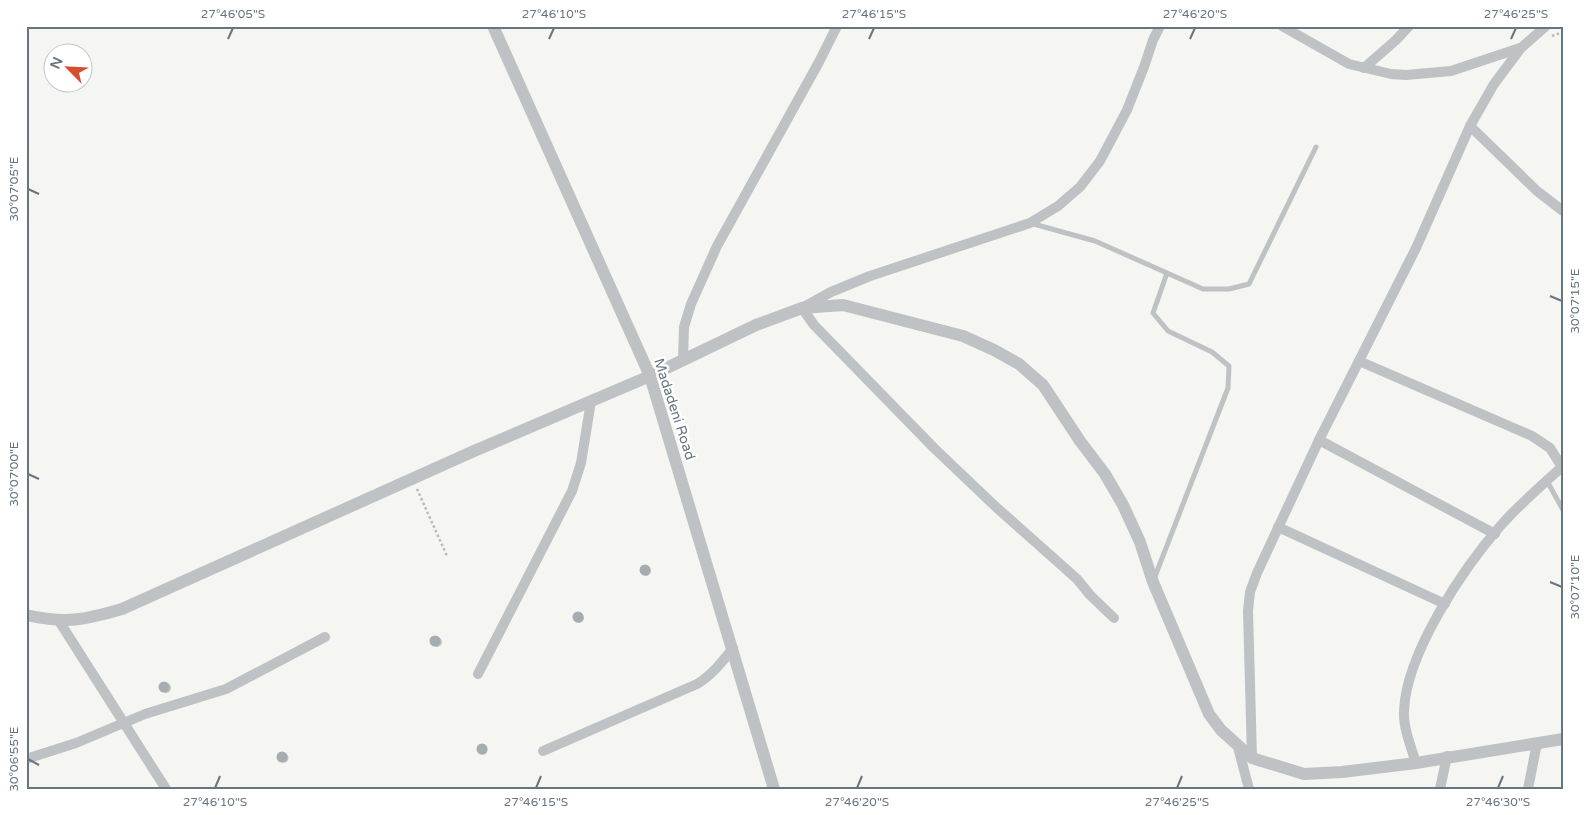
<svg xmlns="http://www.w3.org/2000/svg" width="1589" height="815" font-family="'Varela Round',sans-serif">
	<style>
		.shadow { fill: #0003 }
		.building { fill: #a5adb1 }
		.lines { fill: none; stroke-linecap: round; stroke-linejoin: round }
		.path { stroke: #b8bbbd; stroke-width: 2.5; stroke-dasharray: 2.5 2.5; stroke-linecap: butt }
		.service { stroke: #bec2c5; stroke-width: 5 }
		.minor { stroke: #bec2c5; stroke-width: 10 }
		.tertiary { stroke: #bec2c5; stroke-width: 12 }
		.ticks { fill: none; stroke: #667680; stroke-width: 2 }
		.labels { text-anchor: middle; stroke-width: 5; stroke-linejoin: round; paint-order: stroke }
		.street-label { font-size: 14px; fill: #667680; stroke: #fff }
		.neatline { fill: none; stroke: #667680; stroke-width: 2 }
		.ticks-label { font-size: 12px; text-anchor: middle; fill: #667680 }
	</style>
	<rect width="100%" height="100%" fill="#f5f5f1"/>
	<g class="shadow">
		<circle cx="646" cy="571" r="5"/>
		<circle cx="579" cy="618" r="5"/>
		<circle cx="437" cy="642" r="5"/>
		<circle cx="166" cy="688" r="5"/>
		<circle cx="483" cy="750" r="4.5"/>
		<circle cx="284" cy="758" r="4.5"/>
	</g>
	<g class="building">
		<circle cx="645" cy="570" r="5.5"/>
		<circle cx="578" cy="617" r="5.5"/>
		<circle cx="435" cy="641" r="5.5"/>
		<circle cx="164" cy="687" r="5.5"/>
		<circle cx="482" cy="749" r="5.5"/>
		<circle cx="282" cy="757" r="5.5"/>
	</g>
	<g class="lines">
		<g class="path">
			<polyline points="1552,36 1563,32"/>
			<polyline points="417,489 447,556"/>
		</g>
		<g class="service">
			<polyline points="1030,223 1095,241 1203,289 1229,289 1249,284 1316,147"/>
			<polyline points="1547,481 1563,510"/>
			<polyline points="1154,579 1228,388 1229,366 1212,352 1168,331 1153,313 1167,273"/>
		</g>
		<g class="minor">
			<polyline points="1282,26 1349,64 1391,74 1406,75 1451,71 1520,48"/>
			<polyline points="1364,68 1396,40 1409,26"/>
			<polyline points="1470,126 1537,191 1563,211"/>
			<polyline points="683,360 684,327 691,304 717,246 819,62 837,26"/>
			<polyline points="1359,361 1532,436 1550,448 1562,467"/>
			<polyline points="1319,440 1495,534"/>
			<polyline points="1278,527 1445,604"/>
			<polyline points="1114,618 1090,595 1077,579 996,507 934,448 814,325 802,308 831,292 870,276 1030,223 1058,206 1080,187 1100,161 1127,110 1144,67 1153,40 1160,26"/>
			<polyline points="59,621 166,789"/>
			<polyline points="478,674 572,491 581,463 591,401"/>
			<polyline points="1238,747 1249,789"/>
			<path d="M543,751L697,684C712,675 722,662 733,648"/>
			<polyline points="1252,758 1248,611 1250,592 1257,573 1319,440 1416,248 1470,126 1494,84 1521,48 1546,26"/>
			<polyline points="26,759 76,743 145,714 226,689 325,637"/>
			<path d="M1416,763C1411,747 1403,727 1404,711C1406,653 1464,567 1502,524C1521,503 1542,485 1563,466"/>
			<polyline points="1440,789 1447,756"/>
			<polyline points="1528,789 1537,743"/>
		</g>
		<g class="tertiary">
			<polyline points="493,26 650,376 774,789"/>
			<path d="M26,615C66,624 84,620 122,609L474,451L650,376L756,325L802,308L843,305L963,336L994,350L1019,364L1043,385L1080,441L1105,474L1123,505L1140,542L1153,582L1209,714L1221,730L1252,758L1304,774L1342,772L1416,763L1563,739"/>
		</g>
	</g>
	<path class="ticks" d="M228,39L233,28M549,39L554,28M869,39L874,28M1190,39L1195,28M1511,39L1516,28M28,189L39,194M1550,296L1562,301M28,474L39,479M1550,582L1562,587M28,759L39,765M215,788L220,776M536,788L541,776M857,788L862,776M1177,788L1182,776M1498,788L1503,776"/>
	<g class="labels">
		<g class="street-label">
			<text transform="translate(675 409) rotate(72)" y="5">Madadeni Road</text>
		</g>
	</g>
	<rect width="1589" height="815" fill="none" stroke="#ffffff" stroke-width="55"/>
	<g transform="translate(68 68) rotate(294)"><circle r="24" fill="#ffffff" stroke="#c2c8cc"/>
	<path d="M0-4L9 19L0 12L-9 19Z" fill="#d74e2f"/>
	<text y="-8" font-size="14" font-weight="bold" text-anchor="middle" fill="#667680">N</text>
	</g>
	<rect x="28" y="28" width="1534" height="760" class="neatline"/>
	<g class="ticks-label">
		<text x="233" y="18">27°46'05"S</text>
		<text x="554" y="18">27°46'10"S</text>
		<text x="874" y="18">27°46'15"S</text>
		<text x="1195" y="18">27°46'20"S</text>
		<text x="1516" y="18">27°46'25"S</text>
		<text transform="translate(14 189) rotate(-90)" y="4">30°07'05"E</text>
		<text transform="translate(1575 301) rotate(-90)" y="4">30°07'15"E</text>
		<text transform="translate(14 474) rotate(-90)" y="4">30°07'00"E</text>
		<text transform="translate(1575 587) rotate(-90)" y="4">30°07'10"E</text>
		<text transform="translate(14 759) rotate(-90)" y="4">30°06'55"E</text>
		<text x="215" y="806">27°46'10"S</text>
		<text x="536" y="806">27°46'15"S</text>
		<text x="857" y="806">27°46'20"S</text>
		<text x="1177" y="806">27°46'25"S</text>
		<text x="1498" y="806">27°46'30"S</text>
	</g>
</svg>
